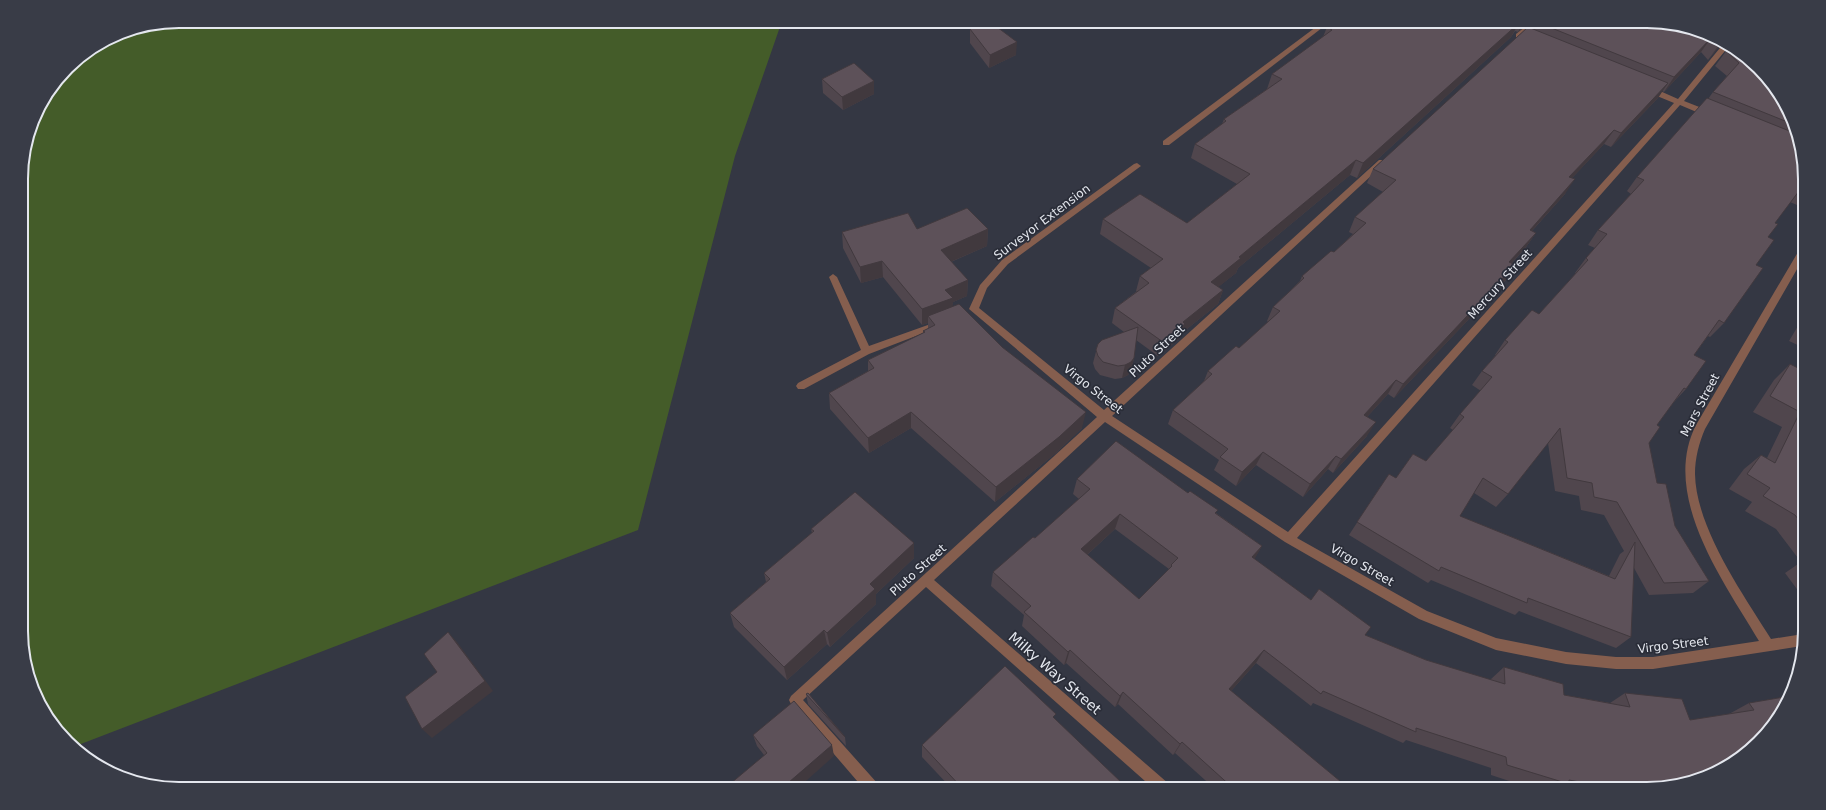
<svg xmlns="http://www.w3.org/2000/svg" width="1826" height="810" font-family="'DejaVu Sans',sans-serif">
	<style>
		.green { fill: #445c29 }
		.lines { fill: none; stroke-linecap: round; stroke-linejoin: round }
		.street { fill: #855e4e; fill-rule: evenodd }
		.wall { fill: #50464d; fill-rule: evenodd }
		.shaded-wall { fill: #41393e }
		.building { fill: #5d5159; stroke: #41393e; fill-rule: evenodd }
		.labels { text-anchor: middle; stroke-width: 3.5; stroke-linejoin: round; paint-order: stroke }
		.street-label { font-size: 12px; fill: #e4e7ee; stroke: #2a2d38 }
		.near-street-label { font-size: 14px; fill: #e4e7ee; stroke: #2a2d38 }
		.rim { fill: none; stroke: #e4e7ee; stroke-width: 2 }
	</style>
	<rect width="100%" height="100%" fill="#343743"/>
	<polygon class="green" points="179,21 782,21 735,156 638,530 73,747 53,727 33,692 22,652 21,168 37,109 75,60 119,33"/>
	<g class="lines">
		<g class="street">
			<polygon points="1324,21 1331,21 1169,145 1163,145 1163,141"/>
			<polygon points="1532,21 1539,21 1522,38 1516,38 1516,34"/>
			<path d="M1724,43L1729,46L1684,101L1712,112V116H1706L1680,105L1297,538L1427,611L1496,638L1566,652L1616,657H1653L1759,641C1724,582 1660,496 1696,425L1801,247L1804,246V257L1705,429C1699,443 1695,458 1695,474C1696,528 1743,594 1771,639L1803,634L1804,635L1802,646L1653,669H1616L1566,664L1496,650L1419,619L1285,542L1105,422L934,580L1169,784L1170,789H1154L926,587L803,700L878,784L879,789H864L791,704L789,700L791,696L1097,417L969,309L980,285L1002,260L1134,164L1137,163L1141,166L1008,264L987,288L979,308L1104,410L1379,160H1385L1386,162L1112,416L1288,532L1674,103L1645,91V87H1651L1678,99Z"/>
			<polygon points="833,274 837,277 869,346 939,321 944,324 942,326 869,354 804,389 798,389 796,386 798,383 861,350 829,277"/>
		</g>
	</g>
	<g class="wall">
		<polygon points="1336,21 1530,21 1518,32 1515,31 1511,37 1357,178 1350,175 1238,268 1236,273 1218,287 1223,290 1218,304 1182,333 1180,338 1158,356 1136,340 1134,358 1131,371 1128,375 1122,378 1115,379 1100,375 1095,369 1093,363 1098,344 1124,332 1112,323 1115,308 1137,291 1136,291 1140,276 1151,268 1100,234 1103,219 1187,223 1237,184 1191,158 1195,144 1222,124 1224,119 1267,89 1272,74 1323,37 1327,27"/>
		<polygon points="1534,21 1708,33 1724,43 1723,42 1708,60 1701,52 1664,92 1662,91 1658,98 1611,147 1604,144 1572,178 1565,194 1532,231 1536,233 1526,247 1512,263 1506,280 1394,398 1388,394 1367,417 1367,436 1333,473 1328,469 1303,497 1256,465 1236,486 1214,470 1219,460 1168,424 1173,410 1204,381 1208,371 1239,348 1268,322 1267,321 1273,307 1300,281 1302,276 1334,252 1353,234 1349,232 1355,217 1383,192 1367,183 1373,169 1530,28"/>
		<polygon points="970,29 1016,55 989,68 970,43"/>
		<path d="M1730,46L1793,119L1804,158V208L1790,202L1775,223L1768,237L1756,265L1724,323L1710,337L1708,336L1694,355L1686,389L1673,403L1657,425L1649,443L1657,483L1675,526L1709,581L1693,593L1649,595L1634,568L1631,637L1616,648L1519,611L1515,615L1431,580L1428,583L1349,535L1380,487L1396,478L1413,454L1426,461L1453,430L1450,428L1460,414L1481,391L1472,385L1482,371L1496,355H1495L1505,340L1539,314L1576,273H1575L1586,258L1595,248L1588,245L1598,230L1631,194L1627,191L1637,177L1708,99L1713,92L1727,76L1715,66ZM1548,443L1555,491L1579,496L1581,510L1604,515L1624,551L1620,554L1609,576L1460,516L1474,493L1496,507L1508,494Z"/>
		<polygon points="822,79 874,81 874,94 843,110 823,93"/>
		<polygon points="917,229 988,229 987,246 951,262 968,280 967,296 953,302 952,306 1082,428 1056,453 995,502 911,428 869,453 830,409 829,393 868,371 868,360 923,333 923,331 928,329 928,323 922,325 883,277 861,283 843,248 842,232"/>
		<polygon points="1804,316 1804,348 1789,341"/>
		<polygon points="1790,364 1801,370 1804,365 1805,600 1785,573 1801,562 1776,529 1745,511 1752,502 1729,489 1744,469 1761,455 1767,458 1782,427 1753,412 1774,380"/>
		<path d="M1077,479L1216,513L1262,546L1254,559L1311,600L1365,635L1426,660L1490,680L1504,667L1564,695L1610,703L1625,693L1690,720L1729,714L1749,703L1790,696L1657,789H1534L1491,775V768L1406,740L1403,743L1313,703L1311,706L1256,663L1231,691L1344,789H1215L1175,753L1173,755L1118,704L1115,707L1066,663L1064,665L1022,626L1024,615L991,586L993,572L1035,538L1079,499L1073,494ZM1115,529L1169,569L1139,599L1087,555Z"/>
		<polygon points="811,529 914,543 914,558 876,594 876,604 830,647 827,644 787,680 734,627 730,613 766,582 764,573 812,533"/>
		<polygon points="806,694 845,737 846,746 808,704"/>
		<polygon points="1055,719 1119,789 952,789 922,757 922,745"/>
		<polygon points="753,735 834,756 764,755 757,746"/>
	</g>
	<g class="shaded-wall">
		<polygon points="1524,21 1530,21 1518,32"/>
		<polygon points="1519,23 1511,37 1357,178 1363,163"/>
		<polygon points="1711,38 1701,52 1664,92 1674,77"/>
		<polygon points="1722,41 1723,42 1708,60 1719,45"/>
		<polygon points="1017,42 1016,55 989,68 990,55"/>
		<polygon points="874,81 874,94 843,110 842,97"/>
		<polygon points="1668,83 1658,98 1611,147 1621,133"/>
		<polygon points="1614,130 1604,144 1560,191 1569,177"/>
		<polygon points="1356,160 1350,175 1238,268 1236,273 1206,297 1211,282 1239,257"/>
		<polygon points="1575,179 1565,194 1520,244 1530,230"/>
		<polygon points="988,229 987,246 941,266 941,250"/>
		<polygon points="1536,233 1526,247 1500,276 1509,262"/>
		<polygon points="882,261 883,277 861,283 860,267"/>
		<polygon points="1515,265 1506,280 1394,398 1403,384"/>
		<polygon points="968,280 967,296 953,302 952,314 928,316 928,323 922,325 922,309 945,290"/>
		<polygon points="1223,290 1218,304 1182,333 1180,338 1158,356 1163,342 1183,322"/>
		<polygon points="1134,358 1131,371 1128,375 1122,378 1125,365"/>
		<polygon points="1396,380 1388,394 1356,429 1364,415"/>
		<polygon points="911,412 911,428 869,453 868,438"/>
		<polygon points="1086,412 1082,428 1056,453 995,502 996,487"/>
		<polygon points="1376,422 1367,436 1333,473 1341,459"/>
		<polygon points="1263,452 1256,465 1236,486 1242,472"/>
		<polygon points="1336,456 1328,469 1303,497 1310,484"/>
		<polygon points="1120,514 1115,529 1077,564 1081,549"/>
		<polygon points="914,543 914,558 876,594 876,604 830,647 827,633 870,584"/>
		<polygon points="1262,546 1254,560 1252,557"/>
		<polygon points="824,630 827,644 787,680 784,667"/>
		<polygon points="448,632 457,642 493,691 432,738 422,729"/>
		<polygon points="1070,650 1066,663 1064,665 1068,652"/>
		<polygon points="1264,650 1256,663 1222,701 1229,689"/>
		<polygon points="1123,692 1118,704 1115,707 1120,696"/>
		<polygon points="1182,742 1175,753 1173,755 1180,744"/>
		<polygon points="832,745 834,756 797,789 781,789"/>
	</g>
	<g class="building">
		<polygon points="988,21 989,21 1017,42 990,55 970,29"/>
		<polygon points="1336,21 1514,21 1519,23 1363,163 1356,160 1239,257 1241,258 1211,282 1223,290 1183,322 1185,324 1163,342 1115,308 1149,283 1140,276 1163,259 1103,219 1140,194 1187,223 1250,174 1195,144 1226,121 1224,119 1282,79 1272,74 1332,30 1327,27"/>
		<polygon points="1534,21 1647,21 1708,33 1722,41 1719,45 1711,38 1674,77"/>
		<polygon points="1528,27 1668,83 1621,133 1614,130 1569,177 1575,179 1530,230 1536,233 1509,262 1515,265 1403,384 1396,380 1364,415 1376,422 1341,459 1336,456 1310,484 1263,452 1242,472 1220,457 1228,449 1173,410 1212,374 1208,371 1236,346 1239,348 1280,311 1273,307 1304,278 1302,276 1331,251 1334,252 1366,223 1355,217 1396,180 1373,169"/>
		<polygon points="1730,46 1743,54 1773,83 1793,119 1795,125 1713,92 1739,63 1726,51"/>
		<polygon points="854,63 874,81 842,97 822,79"/>
		<polygon points="1707,98 1797,134 1804,158 1804,188 1802,187 1775,223 1778,224 1768,237 1774,240 1756,265 1763,268 1724,323 1719,320 1694,355 1706,361 1686,389 1684,388 1657,425 1660,427 1649,443 1657,483 1666,484 1675,526 1709,581 1664,583 1617,502 1594,497 1592,483 1567,478 1560,428 1508,494 1483,478 1460,516 1615,579 1635,542 1631,637 1528,598 1527,603 1441,567 1439,571 1357,522 1389,474 1396,478 1413,454 1426,461 1464,417 1460,414 1492,377 1482,371 1508,342 1505,340 1532,310 1539,314 1588,260 1586,258 1607,234 1598,230 1644,180 1637,177"/>
		<polygon points="967,208 988,229 941,250 968,280 945,290 953,298 922,309 882,261 860,267 842,232 908,213 917,229"/>
		<polygon points="959,304 1002,347 1086,412 1059,437 996,487 911,412 868,438 829,393 874,368 868,360 925,332 923,331 935,325 928,316"/>
		<polygon points="1138,327 1134,358 1131,362 1125,365 1118,366 1103,362 1098,356 1096,350 1098,344 1102,340"/>
		<polygon points="1790,364 1804,371 1805,528 1795,515 1763,496 1770,488 1747,474 1761,455 1775,463 1800,412 1770,396"/>
		<path d="M1116,441L1188,493L1190,491L1218,510L1215,513L1262,546L1252,557L1311,600L1319,589L1371,627L1365,635L1426,660L1505,684L1504,667L1563,684L1564,695L1630,707L1625,693L1682,699L1690,720L1754,710L1749,703L1790,696L1766,735L1735,762L1698,781L1657,789H1617L1569,780V784L1507,765L1506,757L1416,728V732L1323,691L1321,694L1264,650L1229,689L1346,786L1344,789H1234L1182,742L1180,744L1123,692L1120,696L1070,650L1068,652L1024,612L1031,606L993,572L1033,537L1035,538L1090,489L1077,479ZM1120,514L1178,558L1171,565L1172,566L1139,599L1081,549Z"/>
		<polygon points="855,492 914,543 870,584 875,589 827,633 824,630 784,667 730,613 770,579 764,573 814,531 811,529"/>
		<polygon points="448,632 485,681 422,729 405,697 437,672 424,654"/>
		<polygon points="1005,666 1056,714 1053,717 1122,783 1116,789 963,789 922,745"/>
		<polygon points="808,693 845,737 806,694"/>
		<polygon points="794,701 832,745 781,789 724,789 767,753 753,735"/>
		<polygon points="853,786 855,789 850,789"/>
	</g>
	<g class="labels">
		<g class="street-label">
			<text transform="translate(1042 222) rotate(-37)" y="4">Surveyor Extension</text>
			<text transform="translate(1500 284) rotate(-48)" y="4">Mercury Street</text>
			<text transform="translate(1157 351) rotate(-43)" y="4">Pluto Street</text>
			<text transform="translate(1093 389) rotate(38)" y="4">Virgo Street</text>
			<text transform="translate(1700 405) rotate(-62)" y="4">Mars Street</text>
			<text transform="translate(1362 565) rotate(30)" y="4">Virgo Street</text>
			<text transform="translate(918 570) rotate(-42)" y="4">Pluto Street</text>
			<text transform="translate(1673 645) rotate(-7)" y="4">Virgo Street</text>
		</g>
		<g class="near-street-label">
			<text transform="translate(1055 673) rotate(41)" y="5">Milky Way Street</text>
		</g>
	</g>
	<path d="M0 0H1826V810H0ZM179 28H1647A151 151 0 0 1 1798 179V631A151 151 0 0 1 1647 782H179A151 151 0 0 1 28 631V179A151 151 0 0 1 179 28Z" fill="#393c47" fill-rule="evenodd"/>
	<path class="rim" d="M179 28H1647A151 151 0 0 1 1798 179V631A151 151 0 0 1 1647 782H179A151 151 0 0 1 28 631V179A151 151 0 0 1 179 28Z"/>
</svg>
